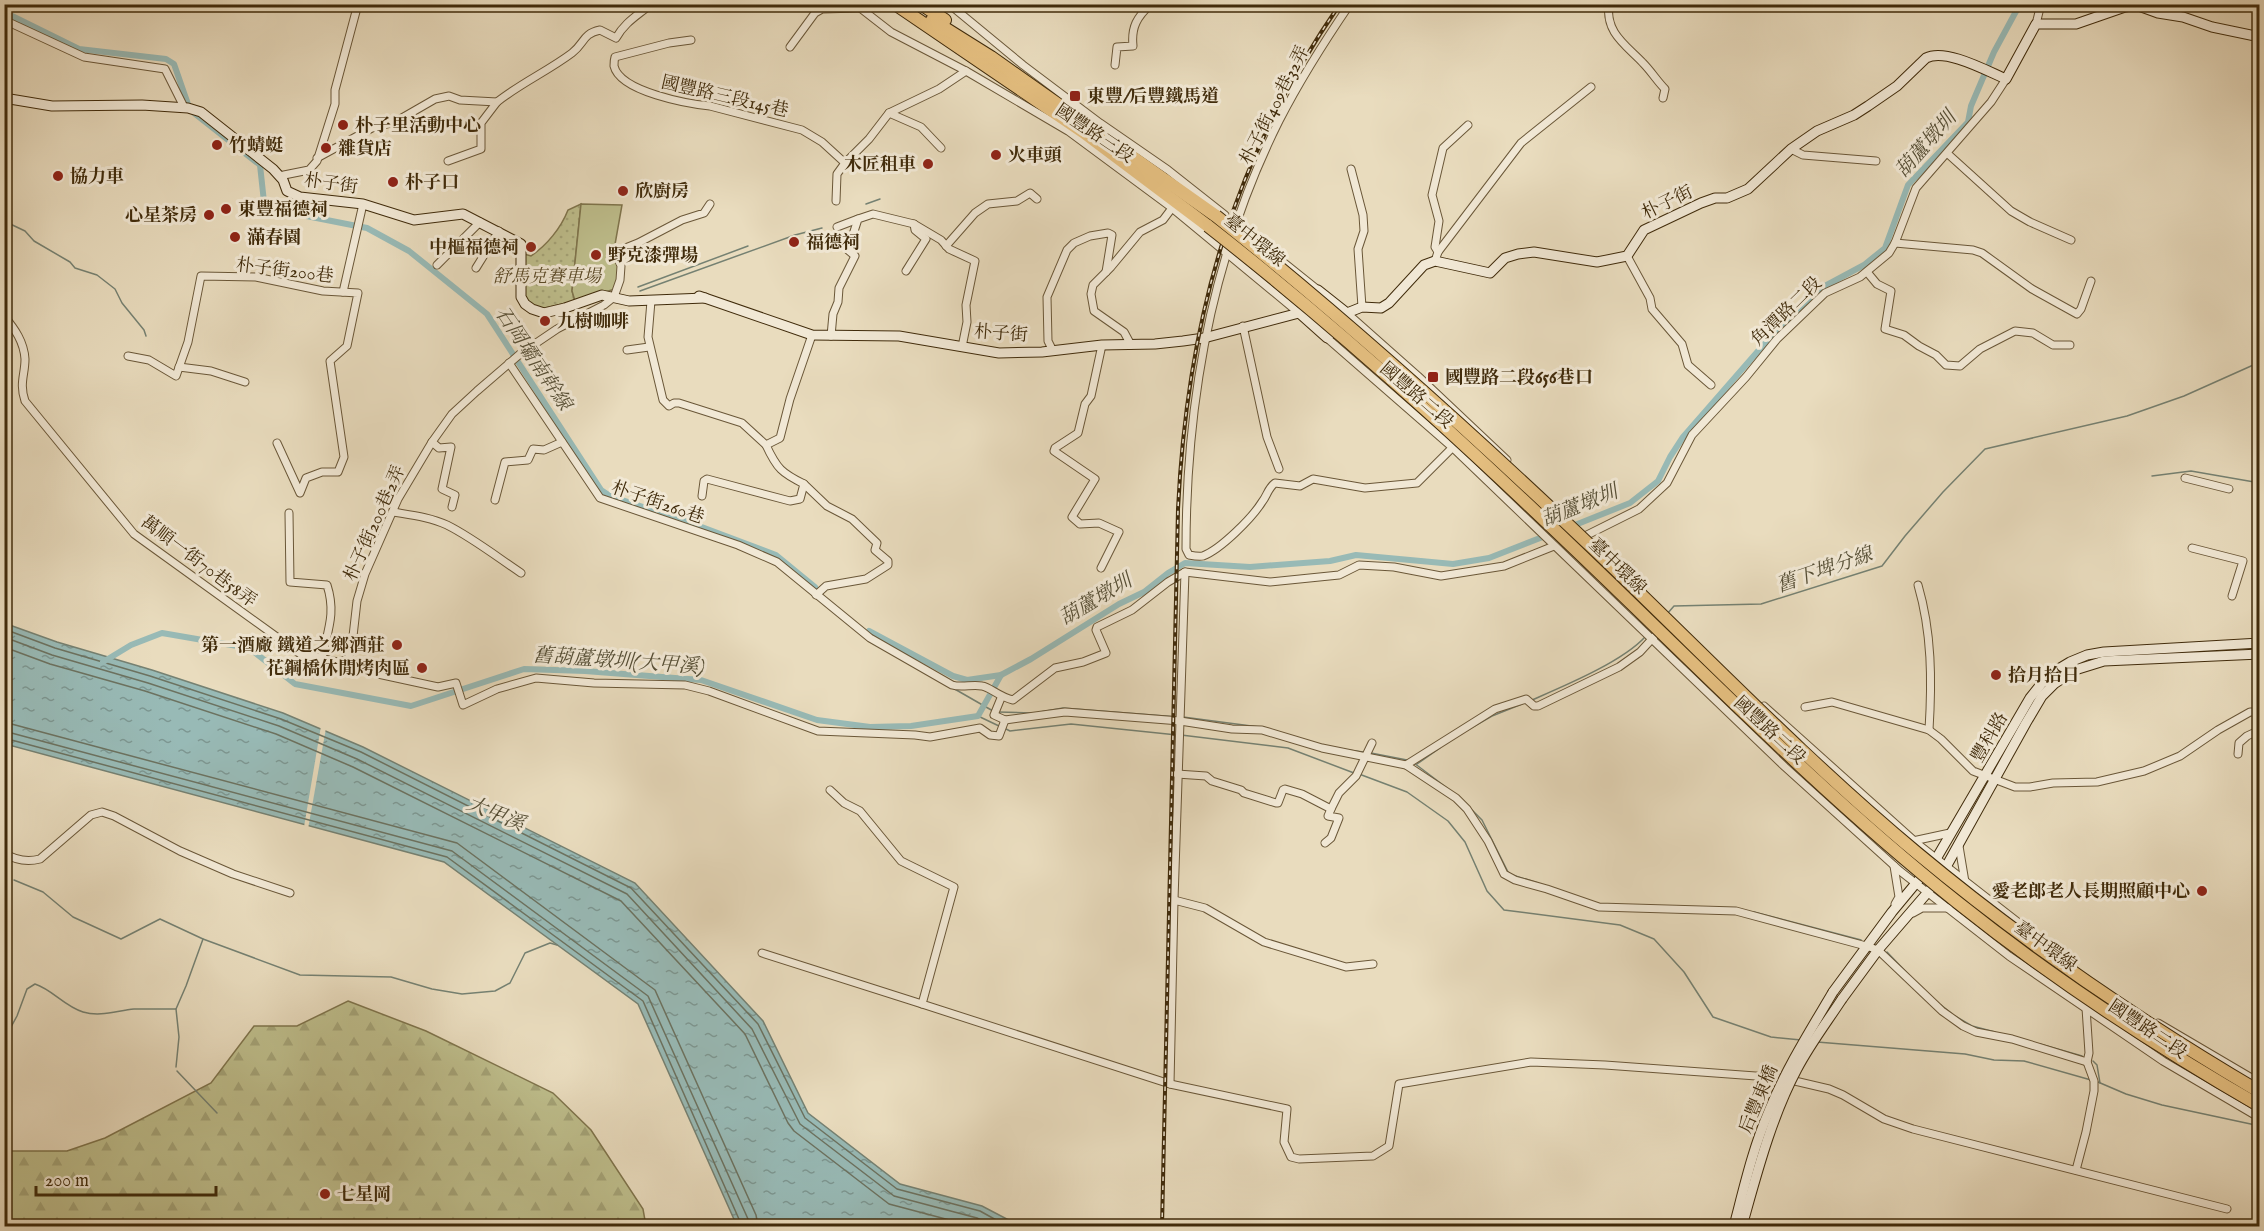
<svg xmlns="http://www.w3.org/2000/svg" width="2264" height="1231" font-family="'IM FELL English','Noto Serif TC',serif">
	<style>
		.grass { fill: url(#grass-dots); stroke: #7f744c; stroke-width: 1.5 }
		.forest { fill: url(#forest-firs); stroke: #7f744c; stroke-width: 1.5 }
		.garden { fill: #bebe8c; stroke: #7f744c; stroke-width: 1.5 }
		.water { fill: url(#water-ripples); stroke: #758172; stroke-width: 1.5 }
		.pier { fill: #e9dcbe }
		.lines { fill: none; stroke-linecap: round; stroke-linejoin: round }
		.shore { stroke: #6c7260; stroke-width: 1.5 }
		.stream { stroke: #758172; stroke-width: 1.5 }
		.canal { stroke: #98bab6; stroke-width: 6 }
		.street-casing { stroke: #6a5738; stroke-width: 9 }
		.secondary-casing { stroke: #402b0b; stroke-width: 11 }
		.highway-casing { stroke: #402b0b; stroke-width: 14 }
		.street { stroke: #f1e8d5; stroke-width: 7 }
		.secondary { stroke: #f1e8d5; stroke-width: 9 }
		.highway { stroke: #e4be7f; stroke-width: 12 }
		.rail-casing { stroke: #402b0b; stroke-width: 4 }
		.rail { stroke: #f1e8d5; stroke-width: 1.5; stroke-dasharray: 4.5; stroke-linecap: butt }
		.secondary-bridge-casing { stroke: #402b0b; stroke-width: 11; stroke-linecap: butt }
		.highway-bridge-casing { stroke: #402b0b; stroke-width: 14; stroke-linecap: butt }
		.secondary-bridge { stroke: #f1e8d5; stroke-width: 9 }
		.highway-bridge { stroke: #e4be7f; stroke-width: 12 }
		.poi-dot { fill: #8f2418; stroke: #f1e8d5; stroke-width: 2 }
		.labels { text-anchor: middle; stroke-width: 6; stroke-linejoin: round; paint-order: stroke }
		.street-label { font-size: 18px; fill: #402b0b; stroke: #f1e8d5 }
		.poi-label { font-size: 18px; font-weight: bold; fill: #402b0b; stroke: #f1e8d5; text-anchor: start }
		.park-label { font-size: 18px; font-style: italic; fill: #594825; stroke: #f1e8d5 }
		.water-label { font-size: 20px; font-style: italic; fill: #564f36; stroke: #f1e8d5 }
	</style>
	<defs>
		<pattern id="grass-dots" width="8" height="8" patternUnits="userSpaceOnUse" patternTransform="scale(1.5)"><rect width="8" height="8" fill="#bebe8c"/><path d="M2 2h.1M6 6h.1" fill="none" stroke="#a4a377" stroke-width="1.8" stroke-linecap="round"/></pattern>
		<pattern id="forest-firs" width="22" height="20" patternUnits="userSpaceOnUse" patternTransform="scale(1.5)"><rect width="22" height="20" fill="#bebe8c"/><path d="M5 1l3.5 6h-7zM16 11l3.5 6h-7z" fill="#a4a377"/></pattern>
		<pattern id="water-ripples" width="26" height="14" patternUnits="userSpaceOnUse" patternTransform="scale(1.5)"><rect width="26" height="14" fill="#98bab6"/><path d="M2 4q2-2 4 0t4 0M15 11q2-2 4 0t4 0" fill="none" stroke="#7d9792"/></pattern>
	</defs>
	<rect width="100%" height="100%" fill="#e9dcbe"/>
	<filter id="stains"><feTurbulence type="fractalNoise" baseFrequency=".00333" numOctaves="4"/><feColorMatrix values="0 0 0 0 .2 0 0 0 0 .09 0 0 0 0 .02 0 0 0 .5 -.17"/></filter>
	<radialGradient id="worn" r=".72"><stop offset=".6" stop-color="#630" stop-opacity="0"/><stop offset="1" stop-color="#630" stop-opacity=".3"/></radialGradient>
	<path class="grass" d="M581,204L572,291L575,301L540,309L527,302L522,290L524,254L531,256C547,245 561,228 568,210Z"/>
	<polygon class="forest" points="348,1001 426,1031 553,1093 591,1130 643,1209 646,1226 5,1226 5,1151 67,1151 105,1138 211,1083 254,1026 297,1026"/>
	<polygon class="garden" points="581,204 622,205 614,250 620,267 615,289 575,301 572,291"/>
	<polygon class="water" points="4,623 57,642 152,670 283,713 363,747 635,883 763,1021 808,1113 900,1184 982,1206 1020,1226 737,1226 638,1004 444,862 5,744"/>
	<polygon class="pier" points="321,726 326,728 308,829 304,827"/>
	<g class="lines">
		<g class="shore">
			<polyline points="4,629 55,648 150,676 281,719 361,752 631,888 758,1024 805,1118 897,1189 980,1211 1007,1226"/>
			<polyline points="4,637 52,655 148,683 279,726 357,759 627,894 752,1029 800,1124 894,1196 977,1218 992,1226"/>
			<polyline points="4,647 50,664 145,691 276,734 353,767 621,901 745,1034 788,1123 794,1131 889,1204 972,1226"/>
			<polyline points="4,722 457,843 655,990 756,1215 758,1226"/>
			<polyline points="4,731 452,851 648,996 748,1219 749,1226"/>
			<polyline points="4,738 447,857 643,1001 742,1226"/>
		</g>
		<g class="stream">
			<polyline points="866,204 880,199"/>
			<polyline points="4,221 25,231 34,241 70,262 75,268 97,275 115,289 122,303 144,330 146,336"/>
			<polyline points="638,287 748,246"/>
			<polyline points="640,291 795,235 822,228"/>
			<polyline points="2152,476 2191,471 2260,483"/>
			<polyline points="1667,614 1674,606 1761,604 1882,566 1905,536 1943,492 1985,449 2127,416 2184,396 2260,362"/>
			<polyline points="925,672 993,711"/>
			<path d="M1532,700C1564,686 1622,662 1645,637"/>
			<polyline points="998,712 1032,713"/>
			<polyline points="1040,712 1063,708 1178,717"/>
			<polyline points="978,716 999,726"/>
			<polyline points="1183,717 1259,727"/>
			<polyline points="1263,727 1279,732"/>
			<polyline points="1006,729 1010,731 1071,724 1177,735"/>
			<polyline points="1464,732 1492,716 1522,704"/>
			<polyline points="1181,735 1288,748 1354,773"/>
			<polyline points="1341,749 1363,752"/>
			<polyline points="1371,753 1407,760"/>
			<polyline points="1414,763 1451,791"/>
			<polyline points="1417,764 1440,748"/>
			<polyline points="1359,774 1407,792 1448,821 1465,842 1487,891 1504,910 1620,925 1654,939 1684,972 1713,1017 1771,1037 1801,1040"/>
			<polyline points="1470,808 1482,820 1509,874 1538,883"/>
			<polyline points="14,880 43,892 73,917 121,939 160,919 203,939 300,975 391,977 432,989 462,994 495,991 510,983 525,953 550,943 557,945"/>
			<polyline points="1754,912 1861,940"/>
			<polyline points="1887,952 1909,975"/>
			<polyline points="1941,1005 1951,1013"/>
			<polyline points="1955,1016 1972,1026 1995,1032"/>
			<path d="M4,1040L17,1016L27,989L35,984C53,990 64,1006 83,1012C100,1017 116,1011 134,1009C148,1009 162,1009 176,1009L186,986L203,939"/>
			<polyline points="1817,1042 1965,1054 1994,1060 2024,1061 2091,1080"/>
			<polyline points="2040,1044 2082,1056"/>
			<polyline points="2093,1061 2097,1065 2100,1083"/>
			<polyline points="176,1067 179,1037 176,1009"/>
			<polyline points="177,1071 217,1113"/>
			<polyline points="2098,1082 2126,1094 2162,1105 2260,1126"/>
		</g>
		<g class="canal">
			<polyline points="4,12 79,49 166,59 174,64 190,110 260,165 264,202 271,209 367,228 409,251 487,314 601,490 610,496 691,523 776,555 815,587"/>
			<polyline points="1570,527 1630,503 1658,481 1670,457 1683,437 1772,335 1823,287 1864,265 1885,248 1908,185 1968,122 1971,106 1994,52 2020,4"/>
			<polyline points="869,631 953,676 967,680 1001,675 1031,659 1119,604 1144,592 1168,573 1185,563 1250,567 1330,561 1356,555 1453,564 1489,558 1558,531"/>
			<polyline points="103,662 131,645 162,633 249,648 295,684 411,706 524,669 585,671 701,680 817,720 870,727 911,726 978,716 1001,675"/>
		</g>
		<g class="street-casing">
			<g id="street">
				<polyline points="855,4 891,32 966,71 1068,131 1172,208 1299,313"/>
				<polyline points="949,4 1023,65 1100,123 1168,170 1225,215"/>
				<path d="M1350,4C1324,42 1300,80 1279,121C1212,255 1186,401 1186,549L1189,555C1194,556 1199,557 1203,556C1221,549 1252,518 1262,502C1267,496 1268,488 1275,483L1300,486L1313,479L1365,488L1417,483L1454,446"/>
				<path d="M1609,4C1605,33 1626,45 1643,63C1651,71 1657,81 1665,89L1663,98"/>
				<polyline points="4,20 84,57 165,69 184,107"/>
				<polyline points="2036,24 2041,4"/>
				<path d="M691,40L669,43L615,57C614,60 614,63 614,66C620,92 689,104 710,106L802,130L822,142L845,163"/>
				<polyline points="790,47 815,13 822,9 859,8"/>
				<path d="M1115,65L1117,47L1133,46C1131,27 1137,17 1151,4"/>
				<polyline points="889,113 921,127 941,148"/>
				<polyline points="1791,149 1803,155 1876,161"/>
				<polyline points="1948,154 2011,211 2030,222 2071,240"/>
				<path d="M317,158L372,128L395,122L435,99L449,96L460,100L497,102C521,83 548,71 572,53C585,43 582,34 600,30L616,38C625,22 637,16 651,4"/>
				<polyline points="448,161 481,149 481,123 497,102"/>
				<polyline points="1351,169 1363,215 1364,231 1358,249 1362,307"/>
				<polyline points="279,176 309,170 317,161 335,104 335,90 358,4"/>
				<polyline points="836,201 837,174 845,163 869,139 889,113 939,89 966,71"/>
				<polyline points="1233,222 1318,290"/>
				<polyline points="837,227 858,219"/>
				<polyline points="1895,243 1973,250 1982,253 2032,289 2077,314 2081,309 2091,281"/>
				<polyline points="946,246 975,213 988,204 1017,201 1030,193 1037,199"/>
				<polyline points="1438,252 1435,247 1439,221 1432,195 1443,148 1468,125"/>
				<polyline points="1627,256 1650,298 1652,309 1682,344 1688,365 1711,385"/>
				<polyline points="1435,261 1438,252 1521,143 1591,87"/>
				<polyline points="437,265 480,222"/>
				<polyline points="476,268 499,231"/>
				<polyline points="906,271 926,239 915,230 914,224"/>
				<polyline points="1867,272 1877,284 1891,291 1885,329 1904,335 1919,346 1936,355 1946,365 1960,366 1980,349 2015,331 2033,333 2053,345 2070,345"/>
				<polyline points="343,292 363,204"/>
				<polyline points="651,301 648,337 663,400 669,406 674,403 679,403 742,423 766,445"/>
				<polyline points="1347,313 1418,376 1507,460"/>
				<path d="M4,316C15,329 24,342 25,359C25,375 19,383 25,401L134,534L299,653L337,662L348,659"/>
				<polyline points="1243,326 1267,437 1279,469"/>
				<polyline points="831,336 833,314 838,302 839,288 855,256 848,250 858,219 873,214 914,224 941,240 949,249 975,261 966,305 967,322 962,347"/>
				<polyline points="1327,338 1452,447 1785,767 1900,871 2009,956 2163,1061 2260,1118"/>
				<polyline points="1131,345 1124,332 1094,311 1091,294 1093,285 1111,267 1140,232 1163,220 1172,208"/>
				<polyline points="627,350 649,347"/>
				<polyline points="1053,351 1048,341 1047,297 1067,250 1074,243 1090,236 1108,233 1112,235 1106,272"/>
				<polyline points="128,356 149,360 176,376 188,342 201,276 256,277 323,291 358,293 347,346 330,361 344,457 338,472 322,472 306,478 300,493 277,443"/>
				<path d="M509,363L600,498L738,545L777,562L870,638L952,685C962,688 972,684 982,686C990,687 999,697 1013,700L1055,668L1083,662L1106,653L1096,630L1097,627L1132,610L1168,582L1185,572L1270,582L1339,575L1359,565L1394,567L1441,576L1504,566L1554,546"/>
				<polyline points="179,367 211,371 245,382"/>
				<polyline points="432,442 439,448 451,447 442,489 455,495 452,507"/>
				<polyline points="2185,478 2229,489"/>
				<polyline points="804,484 827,506 852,519 877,543 875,550 888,561 888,565 866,579 826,586 816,595"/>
				<path d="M702,496L704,481L707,479L790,501L800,499L804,484C782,473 777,469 766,445L780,438L790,399L812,335"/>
				<polyline points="495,500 505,462 528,460 533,449 544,450 562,442"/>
				<path d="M393,512C411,515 430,517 447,525C473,538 497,557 521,573"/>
				<path d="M289,513L290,582L327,585C336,613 328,629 322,658"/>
				<polyline points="1587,535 1639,509 1667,483 1692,435 1746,377 1777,339 1825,293 1860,277 1889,253 1895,243 1916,188 1991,102 2006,79"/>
				<polyline points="2192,548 2243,561 2232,596"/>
				<polyline points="1101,568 1119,532 1099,523 1080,524 1072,517 1095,479 1054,451 1055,448 1078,433 1085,404 1091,396 1102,345"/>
				<path d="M1918,585C1932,633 1932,681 1929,730"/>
				<polyline points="348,659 354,666 367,666 378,674 438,687 456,683 463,705 497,689 536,678 594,683 685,685 709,691 818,731 915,735 930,737 980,728 990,735 999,736 1005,720"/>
				<polyline points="348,659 352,645 357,601 365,574 398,499 432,442 452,414 477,391 520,354 557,329 604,305 614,297 620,280 621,266 616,253 618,251 638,243 682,220 704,213 710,204"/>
				<polyline points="1001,698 994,715 1005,720 1065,712 1180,721 1232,729 1262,730 1322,748 1406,765 1456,798 1467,809 1488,841 1504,874 1515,880 1547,889 1599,907 1736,911 1866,946 1878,950 1942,1011 1963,1026 1976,1032 2012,1039 2087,1062"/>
				<polyline points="1764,706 1919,845 2028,930 2040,943"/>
				<polyline points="1805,707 1832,702 1929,730 1941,739 1973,771 2015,787 2030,787 2053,783 2097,782 2144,771 2180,756 2218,730 2250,712 2255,712 2260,716"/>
				<polyline points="2238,754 2239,743 2247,736 2260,730"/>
				<polyline points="1406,765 1495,709 1526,699 1534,706 1538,706 1619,667 1640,652 1662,628"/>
				<polyline points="1177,774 1206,776 1212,781 1241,790 1244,793 1276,803 1278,803 1283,790 1285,789 1302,794 1331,809 1339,793 1356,776 1372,743"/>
				<polyline points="830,790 844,803 860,811 901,861 954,887 922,1004 1170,1084 1287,1109 1284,1142 1291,1157 1299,1159 1373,1156 1389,1146 1399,1084 1531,1062 1605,1065 1782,1078 1829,1089 1843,1095 1884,1119 1913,1129 2227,1209"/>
				<polyline points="1913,841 1950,833"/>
				<polyline points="1325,843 1331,838 1339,818 1328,816 1331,809"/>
				<polyline points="1959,846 1965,882"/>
				<path d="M4,853C15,860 28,862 40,859L91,815L102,812L114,816L180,851L233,874L290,893"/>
				<polyline points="1894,866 1899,897 1895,904"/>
				<polyline points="1952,890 2014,938"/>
				<polyline points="1174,900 1185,572"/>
				<polyline points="1913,913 1922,908 1949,908"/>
				<polyline points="762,953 922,1004"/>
				<polyline points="2050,964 2122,1014"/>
				<polyline points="2158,1023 2260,1083"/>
				<polyline points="1170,1084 1174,900 1205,908 1264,942 1346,967 1373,964"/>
				<polyline points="2076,1170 2086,1132 2094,1091 2094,1081 2087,1062 2089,1053 2086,1008"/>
			</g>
		</g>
		<g class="secondary-casing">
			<g id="secondary">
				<polyline points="4,98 52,106 142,105 188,108 201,112 273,169 283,180 287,191 300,197 363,204 414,220 463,214 521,244 521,297 525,304 532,309 544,313 565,308 602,295 629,301 705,298"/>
				<polyline points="699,296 812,335 899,336 999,353 1042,352 1102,345 1155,344 1183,341 1204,338 1299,313"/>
				<polyline points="1311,299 1318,290 1347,313"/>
				<path d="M1299,313L1327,338L1347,313L1362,307L1381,308L1389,303L1424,265L1435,261L1490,273L1505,258L1518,254L1534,252L1597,262L1627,256L1644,230L1701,203L1715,198H1727L1748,189L1791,149L1817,131L1854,115L1868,106L1897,86L1926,58C1946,48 1987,71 2006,79L2036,24H2076L2125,7L2136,5L2158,13L2183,17L2212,27L2260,37"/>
				<polyline points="1833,992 1892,912 1936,859 2030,698 2042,683 2055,671 2070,662 2087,655 2104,652 2260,643"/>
				<polyline points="1842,999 1878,950 1928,892 1946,867 2026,723 2042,696 2054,684 2075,670 2104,661 2260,654"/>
			</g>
		</g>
		<g class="highway-casing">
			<g id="highway">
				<polyline points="895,4 1083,132 1208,226"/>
				<polyline points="921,4 945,20"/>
				<polyline points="932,20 991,57 1216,216"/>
			</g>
		</g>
		<use href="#street" class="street"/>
		<use href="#secondary" class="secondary"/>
		<use href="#highway" class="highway"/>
		<g class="rail-casing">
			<path id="rail" d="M1162,1226L1178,509C1187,321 1232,160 1340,4"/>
		</g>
		<use href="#rail" class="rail"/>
		<g class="secondary-bridge-casing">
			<g id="secondary-bridge">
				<path d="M1734,1226C1744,1188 1753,1148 1769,1111C1786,1069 1810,1031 1833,992"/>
				<path d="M1742,1226C1757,1173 1771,1118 1797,1069C1810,1044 1827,1022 1842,999"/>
			</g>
		</g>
		<g class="highway-bridge-casing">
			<g id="highway-bridge">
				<path d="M1216,216C1348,321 1474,435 1597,552C1703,653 1804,759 1917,853C2024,942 2139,1021 2260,1092"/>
				<path d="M1208,226C1359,344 1499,475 1636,608C1740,709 1843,811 1957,902C2052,978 2154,1045 2260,1106"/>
			</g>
		</g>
		<use href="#secondary-bridge" class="secondary-bridge"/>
		<use href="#highway-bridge" class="highway-bridge"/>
	</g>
	<g class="poi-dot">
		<rect x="1069" y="90" width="12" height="12" rx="3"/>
		<circle cx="343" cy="125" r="6"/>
		<circle cx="217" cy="145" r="6"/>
		<circle cx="326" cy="148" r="6"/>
		<circle cx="996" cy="155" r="6"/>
		<circle cx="928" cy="164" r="6"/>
		<circle cx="58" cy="176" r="6"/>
		<circle cx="393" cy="182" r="6"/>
		<circle cx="623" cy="191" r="6"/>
		<circle cx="226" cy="209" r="6"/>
		<circle cx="209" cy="215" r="6"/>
		<circle cx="235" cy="237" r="6"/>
		<circle cx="794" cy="242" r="6"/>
		<circle cx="531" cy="247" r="6"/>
		<circle cx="596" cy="255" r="6"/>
		<circle cx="545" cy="321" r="6"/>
		<rect x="1427" y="371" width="12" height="12" rx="3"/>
		<circle cx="397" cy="645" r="6"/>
		<circle cx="422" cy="668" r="6"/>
		<circle cx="1996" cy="675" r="6"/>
		<circle cx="2202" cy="891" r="6"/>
		<circle cx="325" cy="1194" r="6"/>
	</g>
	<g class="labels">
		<g class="street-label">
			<text transform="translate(725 96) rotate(13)" y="6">國豐路三段145巷</text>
			<text transform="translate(1274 105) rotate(-63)" y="6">朴子街409巷32弄</text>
			<text transform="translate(1095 133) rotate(34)" y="6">國豐路三段</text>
			<text transform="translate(331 183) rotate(8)" y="6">朴子街</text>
			<text transform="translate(1667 202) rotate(-26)" y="6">朴子街</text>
			<text transform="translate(1255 240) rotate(39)" y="6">臺中環線</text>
			<text transform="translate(285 270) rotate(7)" y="6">朴子街200巷</text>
			<text transform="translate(1786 311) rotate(-44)" y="6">角潭路二段</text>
			<text transform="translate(1001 333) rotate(4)" y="6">朴子街</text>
			<text transform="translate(1417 395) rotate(41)" y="6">國豐路二段</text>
			<text transform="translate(658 502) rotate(19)" y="6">朴子街260巷</text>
			<text transform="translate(374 523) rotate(-66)" y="6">朴子街200巷2弄</text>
			<text transform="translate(199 561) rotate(37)" y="6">萬順一街70巷58弄</text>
			<text transform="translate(1618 566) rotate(44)" y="6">臺中環線</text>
			<text transform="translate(1770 730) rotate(43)" y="6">國豐路二段</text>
			<text transform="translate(1989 737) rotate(-60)" y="6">豐科路</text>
			<text transform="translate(2046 946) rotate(36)" y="6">臺中環線</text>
			<text transform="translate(2148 1029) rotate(34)" y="6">國豐路二段</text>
			<text transform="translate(1758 1099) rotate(-67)" y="6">后豐東橋</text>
		</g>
		<g class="poi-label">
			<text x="1087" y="102">東豐/后豐鐵馬道</text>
			<text x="355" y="131">朴子里活動中心</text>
			<text x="229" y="151">竹蜻蜓</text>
			<text x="338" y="154">雜貨店</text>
			<text x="1008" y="161">火車頭</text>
			<text x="916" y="170" text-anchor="end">木匠租車</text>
			<text x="70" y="182">協力車</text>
			<text x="405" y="188">朴子口</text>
			<text x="635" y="197">欣廚房</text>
			<text x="238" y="215">東豐福德祠</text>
			<text x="197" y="221" text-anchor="end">心星茶房</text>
			<text x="247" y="243">滿春園</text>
			<text x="806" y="248">福德祠</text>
			<text x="519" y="253" text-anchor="end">中樞福德祠</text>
			<text x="608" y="261">野克漆彈場</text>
			<text x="557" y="327">九樹咖啡</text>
			<text x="1445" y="383">國豐路二段656巷口</text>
			<text x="385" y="651" text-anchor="end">第一酒廠 鐵道之鄉酒莊</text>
			<text x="410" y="674" text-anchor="end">花鋼橋休閒烤肉區</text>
			<text x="2008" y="681">拾月拾日</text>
			<text x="2190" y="897" text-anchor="end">愛老郎老人長期照顧中心</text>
			<text x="337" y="1200">七星岡</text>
		</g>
		<g class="park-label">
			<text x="547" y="282">舒馬克賽車場</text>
		</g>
		<g class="water-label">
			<text transform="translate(1925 144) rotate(-49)" y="7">葫蘆墩圳</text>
			<text transform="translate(534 358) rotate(56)" y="7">石岡壩南幹線</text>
			<text transform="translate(1579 505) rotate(-22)" y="7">葫蘆墩圳</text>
			<text transform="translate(1824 569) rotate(-19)" y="7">舊下埤分線</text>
			<text transform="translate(1095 599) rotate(-31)" y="7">葫蘆墩圳</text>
			<text transform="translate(619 660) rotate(4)" y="7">舊葫蘆墩圳(大甲溪)</text>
			<text transform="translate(496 813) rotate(22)" y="7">大甲溪</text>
		</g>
	</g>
	<rect width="2264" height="1231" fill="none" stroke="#e9dcbe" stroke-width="24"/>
	<rect x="6" y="6" width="2252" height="1219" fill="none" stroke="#402b0b" stroke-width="3"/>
	<rect x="12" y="12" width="2240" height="1207" fill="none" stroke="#402b0b" stroke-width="1.5"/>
	<path d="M36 1186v9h180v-9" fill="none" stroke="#402b0b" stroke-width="3"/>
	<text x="45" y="1186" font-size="18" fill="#402b0b" stroke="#f1e8d5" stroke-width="4.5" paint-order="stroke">200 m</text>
	<rect width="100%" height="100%" filter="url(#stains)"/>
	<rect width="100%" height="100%" fill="url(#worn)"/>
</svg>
